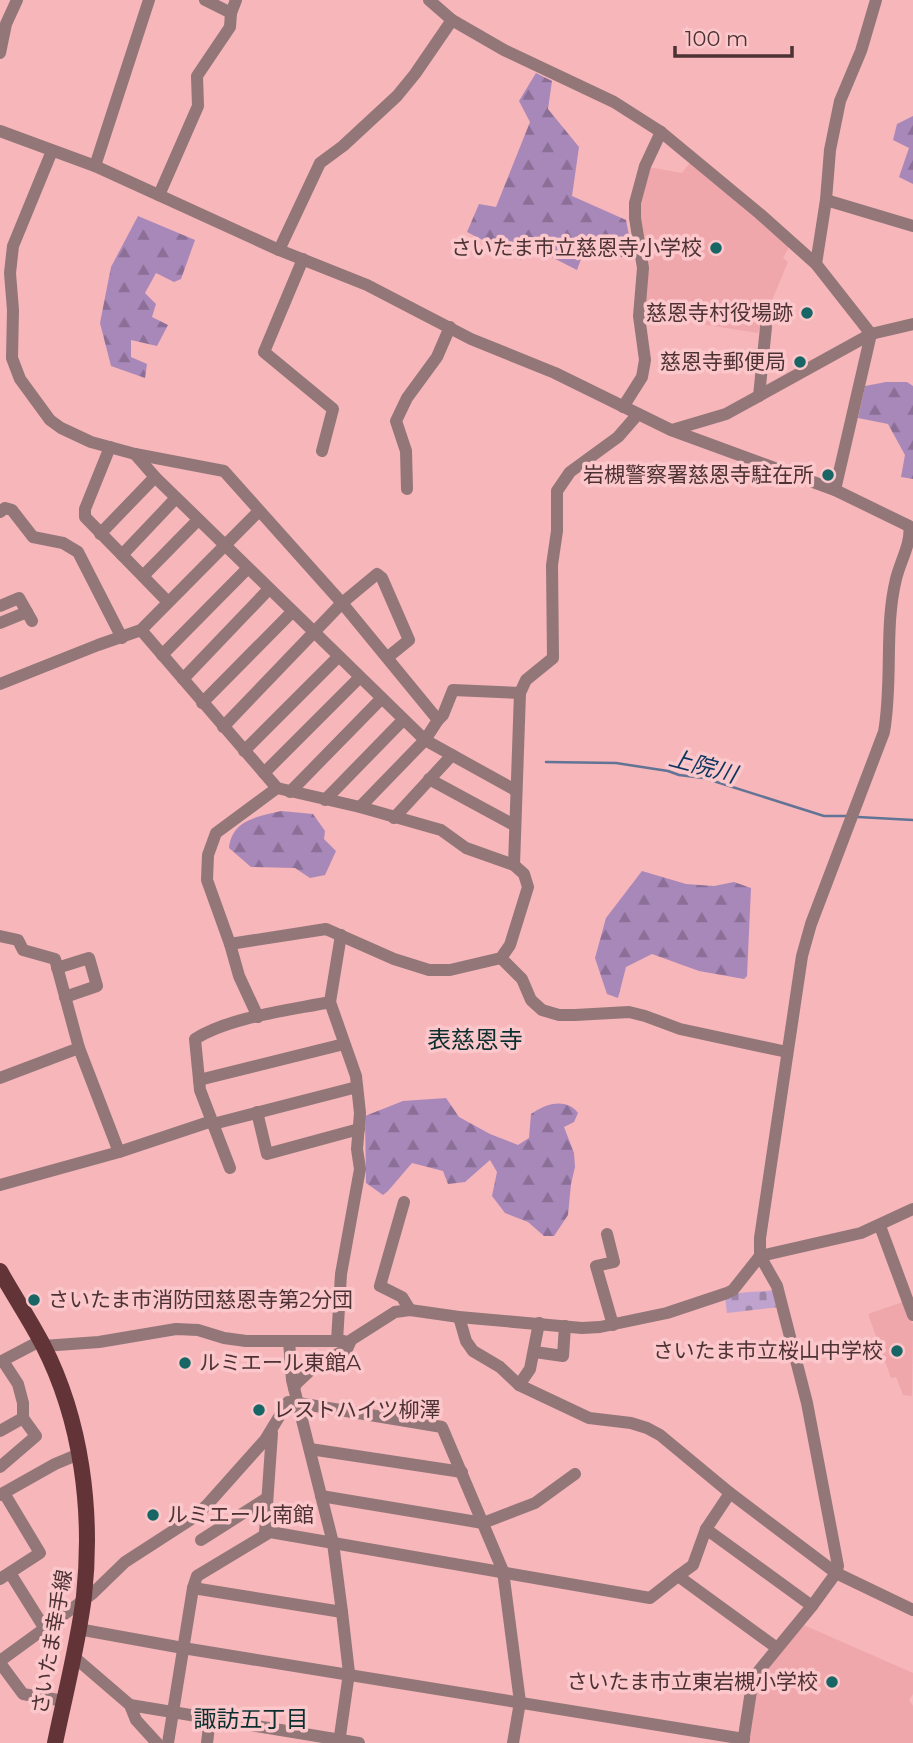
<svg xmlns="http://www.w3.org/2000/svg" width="913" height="1743" font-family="Montserrat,'Noto Sans JP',sans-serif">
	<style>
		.built { fill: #efa7ac }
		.forest { fill: url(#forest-firs) }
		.cemetery { fill: url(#cemetery-stones) }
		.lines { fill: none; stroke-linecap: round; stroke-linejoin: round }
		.stream { stroke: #627495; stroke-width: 2.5 }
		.minor { stroke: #937678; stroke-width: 12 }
		.major { stroke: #623337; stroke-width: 16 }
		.poi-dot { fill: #176665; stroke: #fbc7ca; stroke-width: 2.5 }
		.labels { text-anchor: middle; stroke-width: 7; stroke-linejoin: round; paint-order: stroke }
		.poi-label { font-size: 21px; fill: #4c3234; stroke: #fbc7ca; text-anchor: end }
		.street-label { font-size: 21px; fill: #4c3234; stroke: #fbc7ca }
		.water-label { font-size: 23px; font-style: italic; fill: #0d345f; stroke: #fbc7ca }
		.neighbourhood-label { font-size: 23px; fill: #0b2f2f; stroke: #fbc7ca }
		.quarter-label { font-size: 24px; fill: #0b2f2f; stroke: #fbc7ca }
	</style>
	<defs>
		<pattern id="forest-firs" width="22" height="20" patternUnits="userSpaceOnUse" patternTransform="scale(1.75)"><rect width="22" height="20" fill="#a887b9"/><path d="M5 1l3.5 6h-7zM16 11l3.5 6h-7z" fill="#8b6f97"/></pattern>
		<pattern id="cemetery-stones" width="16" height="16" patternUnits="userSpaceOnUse" patternTransform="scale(1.75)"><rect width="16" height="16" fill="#bfa2ce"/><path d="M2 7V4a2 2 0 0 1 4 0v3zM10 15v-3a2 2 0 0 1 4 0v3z" fill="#9d85a8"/></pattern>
	</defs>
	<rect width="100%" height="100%" fill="#f6b6ba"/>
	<g class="built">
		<polygon points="692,160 790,245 783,258 788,262 758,333 701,324 694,311 643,312 637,218 648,167 682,173"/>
		<polygon points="903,1302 913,1325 912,1396 903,1395 896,1377 891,1378 868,1314"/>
		<polygon points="799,1623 913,1673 913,1694 909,1700 913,1706 913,1743 743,1743 750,1686"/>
	</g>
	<g class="forest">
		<polygon points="536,73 552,81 548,109 579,147 572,196 626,220 634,260 585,248 577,270 534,248 521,260 467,232 479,204 496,207 530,122 519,101"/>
		<polygon points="913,116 913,184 899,177 909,148 893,140 897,124"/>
		<polygon points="138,216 195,240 181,279 174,282 156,273 145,293 156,304 152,317 168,325 157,346 131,340 131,357 147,364 145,378 111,366 100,323 111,267"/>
		<polygon points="886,382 907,382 913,386 913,479 901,477 905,455 888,424 858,418 865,386"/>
		<path d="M281,811L313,814L325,831L324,839L336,851L325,875L310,878L295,868L251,867L229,848C232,820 256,817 281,811Z"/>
		<polygon points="642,871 686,884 714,886 734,882 751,888 747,976 744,979 699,971 652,954 626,967 618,998 607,994 595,958 606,918"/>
		<path d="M446,1098L459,1117L490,1134L518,1145L529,1138L531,1114C545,1104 566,1097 578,1113L574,1122L564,1127L574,1153L575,1167L571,1184L568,1215L554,1236H544L528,1222L505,1213L492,1196L497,1172L490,1160L465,1182L448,1184L443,1171L412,1163L388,1191L383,1195L366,1183L365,1116L403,1101Z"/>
	</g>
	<path class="cemetery" d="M775,1290L779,1307L727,1313L725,1297C742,1290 757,1293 775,1290Z"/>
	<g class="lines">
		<g class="stream">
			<polyline points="546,762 616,763 668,771 679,775 704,778 824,816 846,816"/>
			<polyline points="858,817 913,820"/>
		</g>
		<g class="minor">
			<polyline points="205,0 231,13"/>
			<polyline points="429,0 452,20 504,50 614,102 661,132 760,214 816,264 871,334"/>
			<polyline points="0,53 6,24 17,0"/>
			<path d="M0,131L95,166L279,250L367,285L471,339L555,373L671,430L835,490L909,526C912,542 900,562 896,579C884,628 893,681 884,732L811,924L802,956L760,1238V1256L777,1286L807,1403L838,1566L836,1573L812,1606L753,1678L743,1743"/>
			<polyline points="52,151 13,246 10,273 13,310 12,358 20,379 50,420 61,428 91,442 135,454 224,471 342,603 438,720 425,740 360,807"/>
			<polyline points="95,166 149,0"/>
			<polyline points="159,195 198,106 197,76 230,27 231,13 236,0"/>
			<polyline points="826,200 913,226"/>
			<polyline points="279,250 320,163 343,146 397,96 415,74 452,20"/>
			<polyline points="303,259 264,352 333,409 322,451"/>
			<polyline points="816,264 826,200 830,150 840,101 861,51 876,0"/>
			<polyline points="759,396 766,327"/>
			<polyline points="623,407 642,377 645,360 639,316 643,268 635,218 635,203 645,166 661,132"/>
			<polyline points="672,430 726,414 871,334 913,324"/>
			<polyline points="110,447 85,509 85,517 168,602"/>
			<polyline points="135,454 155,477 425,740 515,790"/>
			<polyline points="407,489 406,451 396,421 407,398 437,357 450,327"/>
			<polyline points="835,490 871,334"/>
			<polyline points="0,512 5,508 12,510 33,537 63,543 78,552 122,638"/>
			<polyline points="100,534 155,477"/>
			<polyline points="122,555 176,498"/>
			<polyline points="143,576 198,520"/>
			<polyline points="0,606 19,598 32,621"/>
			<polyline points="0,623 27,612"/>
			<polyline points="141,630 277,788 360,807 441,830 466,848 514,865 524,874 528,887 510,945 501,958 450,970 429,970 394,959 326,929 230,944"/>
			<polyline points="162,655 248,568"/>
			<polyline points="183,679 269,589"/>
			<polyline points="0,684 98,645 141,630 259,511"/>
			<polyline points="202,703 292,612"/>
			<polyline points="438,720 443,715 453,690 520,693"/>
			<polyline points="223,727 342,603 377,574 382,578 409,640 388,657"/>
			<polyline points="244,751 338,657"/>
			<polyline points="264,773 359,678"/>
			<polyline points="429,779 514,825"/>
			<polyline points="290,792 381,699"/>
			<polyline points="325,800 403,720"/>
			<polyline points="394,818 452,755"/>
			<polyline points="514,865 520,693 526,680 553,658 552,565 557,531 557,491 570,472 618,437 638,414"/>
			<polyline points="0,936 18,940 23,950 55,959 79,1048 119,1152"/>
			<polyline points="501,958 522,979 531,1000 542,1010 559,1015 575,1015 629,1012 645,1016 680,1029 787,1052"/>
			<polyline points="57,968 89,958 97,986 65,997"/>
			<polyline points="258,1017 239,976 230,944 207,880 208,855 216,833 277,788"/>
			<polyline points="0,1078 79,1048"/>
			<polyline points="199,1080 344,1044"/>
			<polyline points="257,1112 267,1154 359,1129"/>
			<polyline points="213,1124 357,1087"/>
			<path d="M230,1168L200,1090L195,1039C229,1017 291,1010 330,1002"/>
			<polyline points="0,1185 119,1152 212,1121"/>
			<polyline points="404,1202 380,1286 402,1297 410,1310"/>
			<polyline points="880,1226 913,1315"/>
			<polyline points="607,1234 614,1262 596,1266 613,1325"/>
			<polyline points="459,1317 466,1341 473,1351 500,1367 519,1385 589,1418 631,1423 647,1428 660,1435 730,1493 836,1573 913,1610"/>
			<polyline points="289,1341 292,1380 294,1388"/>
			<polyline points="337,1341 341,1274 360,1169 357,1149 360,1113 356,1076 330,1002 341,935"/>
			<polyline points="43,1346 99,1342 176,1329 198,1330 224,1338 246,1341 344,1341"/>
			<polyline points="535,1352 563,1356 565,1326"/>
			<polyline points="0,1362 40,1341"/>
			<polyline points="519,1385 530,1369 539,1323"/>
			<polyline points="0,1431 23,1418"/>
			<polyline points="310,1449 462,1472"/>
			<polyline points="0,1467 36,1436 23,1418 23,1403 18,1384 3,1361"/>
			<polyline points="0,1495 55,1464 79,1454"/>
			<polyline points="321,1496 483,1523 535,1503 575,1474"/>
			<polyline points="706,1529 812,1606"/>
			<polyline points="265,1533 272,1433"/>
			<polyline points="201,1540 267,1498"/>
			<polyline points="10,1573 45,1629"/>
			<polyline points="678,1576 693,1565 706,1529 730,1493"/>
			<polyline points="0,1579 40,1553 4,1493"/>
			<polyline points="193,1588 342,1612"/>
			<polyline points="78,1629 183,1648 744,1739"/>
			<polyline points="73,1656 130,1705 136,1720 157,1743"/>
			<polyline points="0,1661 92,1594 125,1562 190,1520 207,1505 265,1440 288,1402 298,1403 442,1427 503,1571 520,1702 513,1743"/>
			<polyline points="0,1663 23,1694 64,1701"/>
			<polyline points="130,1705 359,1743"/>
			<polyline points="168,1743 193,1588 197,1576 270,1532 650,1598 678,1576 777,1648"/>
			<polyline points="207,1743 210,1719"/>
			<polyline points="339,1743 349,1673 342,1612 333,1543 294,1388 297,1383 314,1367 347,1349 351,1340 395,1312 410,1310 459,1317 582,1328 600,1327 667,1313 727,1293 733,1290 760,1256 861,1233 913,1209"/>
		</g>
		<path class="major" d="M0,1271C14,1296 30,1320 43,1345C82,1421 93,1512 84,1596C78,1645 65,1694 55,1743"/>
	</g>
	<g class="poi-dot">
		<circle cx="716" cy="248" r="7"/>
		<circle cx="807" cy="313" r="7"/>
		<circle cx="800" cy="362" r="7"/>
		<circle cx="828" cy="475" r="7"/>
		<circle cx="34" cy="1300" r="7"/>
		<circle cx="897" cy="1351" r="7"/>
		<circle cx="185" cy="1363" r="7"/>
		<circle cx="259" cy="1410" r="7"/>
		<circle cx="153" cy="1515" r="7"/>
		<circle cx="832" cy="1682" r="7"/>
	</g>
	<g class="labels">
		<g class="poi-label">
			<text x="702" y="255">さいたま市立慈恩寺小学校</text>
			<text x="793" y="320">慈恩寺村役場跡</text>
			<text x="786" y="369">慈恩寺郵便局</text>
			<text x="814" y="482">岩槻警察署慈恩寺駐在所</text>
			<text x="48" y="1307" text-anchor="start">さいたま市消防団慈恩寺第2分団</text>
			<text x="883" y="1358">さいたま市立桜山中学校</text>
			<text x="199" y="1370" text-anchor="start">ルミエール東館A</text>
			<text x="273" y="1417" text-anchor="start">レストハイツ柳澤</text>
			<text x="167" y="1522" text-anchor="start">ルミエール南館</text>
			<text x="818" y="1689">さいたま市立東岩槻小学校</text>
		</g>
		<g class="street-label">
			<text transform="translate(52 1642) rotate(-80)" y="7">さいたま幸手線</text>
		</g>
		<g class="water-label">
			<text transform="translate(703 766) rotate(15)" y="8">上院川</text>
		</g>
		<g class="neighbourhood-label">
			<text x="251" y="1727">諏訪五丁目</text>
		</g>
		<g class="quarter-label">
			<text x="475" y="1048">表慈恩寺</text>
		</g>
	</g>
	<path d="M675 46v10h117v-10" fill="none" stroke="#4c3234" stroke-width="3.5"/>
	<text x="685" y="46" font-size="21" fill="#4c3234" stroke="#fbc7ca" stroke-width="5" paint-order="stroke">100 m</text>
</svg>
